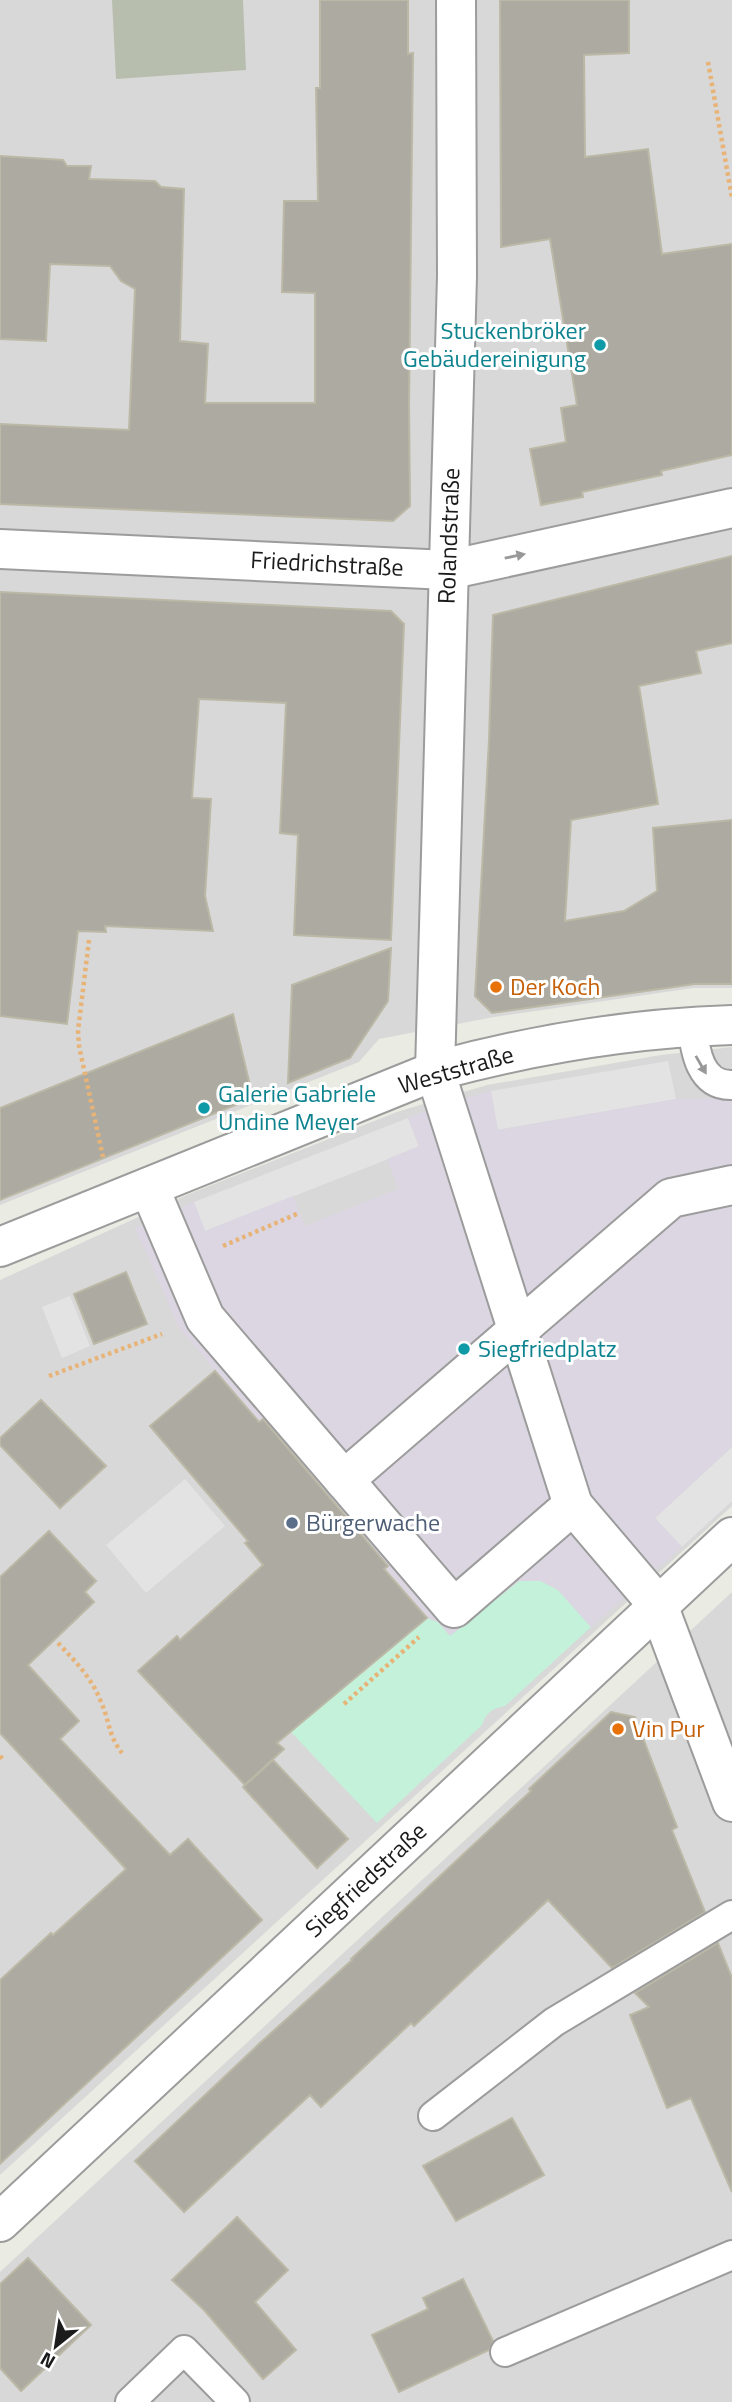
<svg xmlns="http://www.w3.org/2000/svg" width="732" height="2402" font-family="'Titillium Web',sans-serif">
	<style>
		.residential { fill: #d9d8d8 }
		.construction { fill: #b7beae }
		.park { fill: #c3f1da }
		.parking { fill: #e3e3e3 }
		.plaza { fill: #dbd6e1 }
		.building { fill: #adaba1; stroke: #bbb8a6; stroke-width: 2 }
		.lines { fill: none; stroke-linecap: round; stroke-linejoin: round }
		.service-casing { stroke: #9c9c9c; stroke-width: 32 }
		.pedestrian-casing { stroke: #9c9c9c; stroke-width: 42 }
		.minor-casing { stroke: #9c9c9c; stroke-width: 42 }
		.path { stroke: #e7b377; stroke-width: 4.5; stroke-dasharray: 3.5 3.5; stroke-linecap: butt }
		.service { stroke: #fff; stroke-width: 28 }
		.pedestrian { stroke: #fff; stroke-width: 38 }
		.minor { stroke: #fff; stroke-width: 38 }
		.oneway { fill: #989898 }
		.culture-dot { fill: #0f9aa8; stroke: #fff; stroke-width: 2.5 }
		.food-dot { fill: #e8710a; stroke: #fff; stroke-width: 2.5 }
		.service-dot { fill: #5c6f8a; stroke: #fff; stroke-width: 2.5 }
		.labels { text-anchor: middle; stroke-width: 6; stroke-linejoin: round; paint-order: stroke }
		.culture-label { font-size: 24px; fill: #0d838f; stroke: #fff; text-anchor: start }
		.street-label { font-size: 24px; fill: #1b1b1b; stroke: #fff }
		.food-label { font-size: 24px; fill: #c56008; stroke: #fff; text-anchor: start }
		.service-label { font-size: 24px; fill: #4e5e75; stroke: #fff; text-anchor: start }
	</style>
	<rect width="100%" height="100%" fill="#eaebe2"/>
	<g class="residential">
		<polygon points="0,0 732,0 732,988 693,988 494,1017 379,1039 359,1062 0,1205"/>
		<polygon points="732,1047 732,1506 0,2175 0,1280 189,1194 397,1112 487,1085 661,1055"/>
		<polygon points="732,1592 732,2402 0,2402 0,2272"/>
	</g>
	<polygon class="construction" points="112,0 243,0 246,70 116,79"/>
	<path class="park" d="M519,1581H541L558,1590L591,1627L505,1706C492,1708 486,1713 482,1725L377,1823L291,1732L359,1671L363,1673L427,1618L438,1622L450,1635Z"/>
	<g class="parking">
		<polygon points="668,1061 676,1099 497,1130 491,1091"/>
		<polygon points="408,1118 419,1147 205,1231 194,1202"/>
		<polygon points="70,1296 90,1346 62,1358 42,1307"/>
		<polygon points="732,1447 732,1501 682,1547 655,1518"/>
		<polygon points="185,1479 225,1526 146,1593 106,1545"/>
	</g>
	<polygon class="plaza" points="491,1091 498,1130 676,1099 732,1098 732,1447 655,1518 682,1547 591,1627 558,1590 541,1581 519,1581 450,1636 438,1622 427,1618 263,1419 259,1422 179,1328 135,1228 194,1202 205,1231 293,1196 305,1226 398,1189 387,1159 419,1146 408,1118 445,1103"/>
	<g class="building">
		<polygon points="320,0 408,0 408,54 413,53 409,404 410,506 393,521 0,504 0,424 129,430 135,289 121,281 110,266 50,264 46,341 0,339 0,156 63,160 67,166 91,166 89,179 155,181 161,187 184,189 180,341 208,344 205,403 315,403 315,293 282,292 284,201 318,201 316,88 320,88"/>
		<polygon points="500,0 629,0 629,53 584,55 585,157 648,149 662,254 732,244 732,455 661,471 662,475 582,492 583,497 541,505 530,449 566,442 561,408 577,405 550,239 501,247"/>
		<polygon points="732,556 732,643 696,651 701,673 639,686 658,804 571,820 565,921 624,911 657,891 653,828 732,820 732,984 695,984 492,1013 475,996 489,740 493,615"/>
		<polygon points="0,592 391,611 404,624 391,940 294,935 298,835 280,833 286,703 199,699 192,798 211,799 205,896 213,931 105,926 106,932 78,931 67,1024 0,1016"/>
		<polygon points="391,948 388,1001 350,1058 288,1083 292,985"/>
		<polygon points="233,1014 253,1098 0,1200 0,1108"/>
		<polygon points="126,1272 147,1324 94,1344 74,1294"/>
		<polygon points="215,1371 259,1422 263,1419 388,1566 384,1569 427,1618 277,1743 284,1749 245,1785 138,1671 177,1636 180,1640 263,1565 245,1543 248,1541 150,1426"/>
		<polygon points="41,1400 106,1466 60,1508 0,1445 0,1438"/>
		<polygon points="49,1531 96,1581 85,1592 94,1602 28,1665 79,1721 60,1739 170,1855 188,1839 262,1920 0,2164 0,1980 51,1933 53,1935 126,1869 0,1733 0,1577"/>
		<polygon points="611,1712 635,1717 677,1827 672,1830 705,1912 612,1968 548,1900 414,2026 411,2023 321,2107 310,2095 184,2212 135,2161 260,2043 352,1960 351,1959 531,1791 529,1789"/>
		<polygon points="273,1760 348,1839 317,1868 243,1787"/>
		<polygon points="718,1943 732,1978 732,2192 691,2098 667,2108 630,2015 649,2007 635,1993"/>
		<polygon points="512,2118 544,2175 456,2221 423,2166"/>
		<polygon points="237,2217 288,2270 255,2302 296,2350 263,2379 204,2310 172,2280"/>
		<polygon points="28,2258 91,2325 21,2391 0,2368 0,2284"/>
		<polygon points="463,2279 493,2341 489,2350 399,2392 372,2335 428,2309 423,2298"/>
	</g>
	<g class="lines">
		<g class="service-casing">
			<g id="service">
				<path d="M692,1026C695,1051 700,1086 732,1085"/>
				<polyline points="433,2116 554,2022 732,1915"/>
				<polyline points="505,2352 732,2255"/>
				<polyline points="130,2402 184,2350 235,2402"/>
			</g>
		</g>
		<g class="pedestrian-casing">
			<g id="pedestrian">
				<polyline points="435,1071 573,1505 658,1605"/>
				<polyline points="149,1187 205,1318 454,1608 573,1505"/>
				<polyline points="344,1480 671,1198 732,1185"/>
			</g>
		</g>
		<g class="minor-casing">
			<g id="minor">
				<polyline points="0,549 448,570 732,508"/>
				<polyline points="435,1071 457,276 456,0"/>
				<path d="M0,1247L435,1071C531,1045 632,1028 732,1025"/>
				<polyline points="658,1605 732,1802"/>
				<polyline points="0,2222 732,1537"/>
			</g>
		</g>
		<g class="path">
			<polyline points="708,62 732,198"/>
			<polyline points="89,940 78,1031 79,1046 103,1157"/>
			<polyline points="223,1246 299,1213"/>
			<polyline points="49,1376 162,1334"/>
			<path d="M58,1643C75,1661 92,1678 101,1702C110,1722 108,1735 122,1753"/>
			<polyline points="344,1704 419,1637"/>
			<polyline points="0,1756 3,1759"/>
		</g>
		<use href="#service" class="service"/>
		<use href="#pedestrian" class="pedestrian"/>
		<use href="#minor" class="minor"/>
	</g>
	<defs><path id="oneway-solid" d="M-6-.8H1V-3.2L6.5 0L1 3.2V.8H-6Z" transform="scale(1.75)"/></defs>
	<g class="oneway">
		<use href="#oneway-solid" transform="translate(515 556) rotate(-12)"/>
		<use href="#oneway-solid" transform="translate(701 1065) rotate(60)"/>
	</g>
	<g class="culture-dot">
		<circle cx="600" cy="345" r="7"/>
		<circle cx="204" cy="1108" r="7"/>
		<circle cx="464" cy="1349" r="7"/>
	</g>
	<g class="food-dot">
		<circle cx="496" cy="987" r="7"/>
		<circle cx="618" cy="1729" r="7"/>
	</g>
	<circle class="service-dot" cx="292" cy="1523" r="7"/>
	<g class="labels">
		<g class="culture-label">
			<text x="586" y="339" text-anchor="end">Stuckenbröker<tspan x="586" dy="28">Gebäudereinigung</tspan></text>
			<text x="218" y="1102">Galerie Gabriele<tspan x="218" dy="28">Undine Meyer</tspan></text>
			<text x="478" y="1357">Siegfriedplatz</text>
		</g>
		<g class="street-label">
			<text transform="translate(449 536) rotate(-88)" y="8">Rolandstraße</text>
			<text transform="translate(327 564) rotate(3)" y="8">Friedrichstraße</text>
			<text transform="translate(456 1070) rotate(-16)" y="8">Weststraße</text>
			<text transform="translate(366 1880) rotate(-43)" y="8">Siegfriedstraße</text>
		</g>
		<g class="food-label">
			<text x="510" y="995">Der Koch</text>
			<text x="632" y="1737">Vin Pur</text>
		</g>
		<g class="service-label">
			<text x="306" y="1531">Bürgerwache</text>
		</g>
	</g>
	<g transform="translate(56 2346) rotate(210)" stroke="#ffffff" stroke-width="5" paint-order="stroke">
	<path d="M0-5L12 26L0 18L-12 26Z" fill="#1b1b1b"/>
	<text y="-10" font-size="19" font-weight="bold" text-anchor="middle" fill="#1b1b1b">N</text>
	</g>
</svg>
